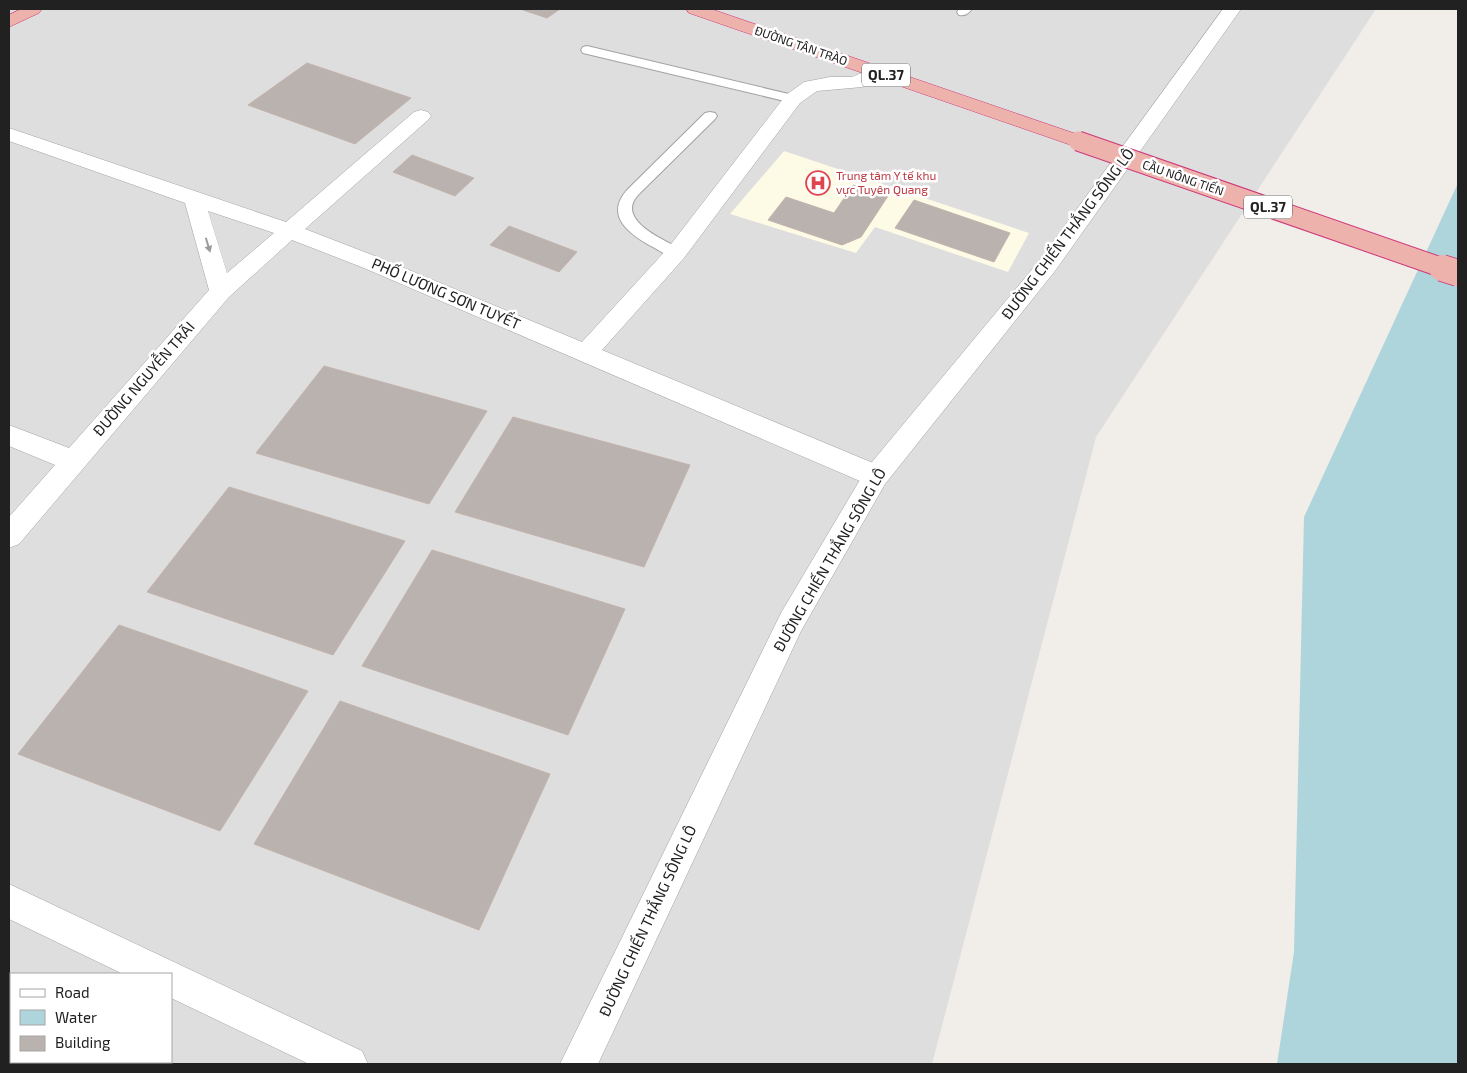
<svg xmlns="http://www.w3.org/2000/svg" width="1467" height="1073" font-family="'Exo 2',sans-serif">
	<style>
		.residential { fill: #dfdede; fill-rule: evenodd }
		.education { fill: #fdfae6 }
		.water { fill: #add5db }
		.building { fill: #bab2ae; stroke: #c2b3ac }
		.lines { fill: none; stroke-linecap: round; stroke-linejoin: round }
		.service-casing { stroke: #a2a2a2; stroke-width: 2 }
		.minor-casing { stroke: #a2a2a2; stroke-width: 1 }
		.tertiary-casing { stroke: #a2a2a2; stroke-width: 1 }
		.trunk-casing { stroke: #cf367b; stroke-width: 1 }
		.service { fill: #fff; fill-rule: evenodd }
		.minor { fill: #fff; fill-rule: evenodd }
		.tertiary { fill: #fff; fill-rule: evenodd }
		.trunk { fill: #ecb2ab; fill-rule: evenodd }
		.trunk-bridge-far1-casing { stroke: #cf367b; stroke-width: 21; stroke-linecap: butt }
		.trunk-bridge-casing { stroke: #cf367b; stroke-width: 28; stroke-linecap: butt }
		.trunk-bridge-far1 { stroke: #ecb2ab; stroke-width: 19 }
		.trunk-bridge { stroke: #ecb2ab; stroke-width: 26 }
		.oneway { fill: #9b9b9b }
		.labels { text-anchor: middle; stroke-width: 5; stroke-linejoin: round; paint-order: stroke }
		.far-street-label { font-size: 12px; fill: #212121; stroke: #fff }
		.far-health-label { font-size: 12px; fill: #be3a42; stroke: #fff; text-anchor: start }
		.shield { fill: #fff; stroke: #646464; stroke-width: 1 }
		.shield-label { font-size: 14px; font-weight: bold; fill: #212121 }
		.street-label { font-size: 15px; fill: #212121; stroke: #fff }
	</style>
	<rect width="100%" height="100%" fill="#f1ede9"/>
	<path class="residential" d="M9,9H1376L1096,437L932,1064H9ZM11,974H171V1062H11Z"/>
	<polygon class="education" points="784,151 1029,233 1008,272 875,227 856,253 730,214"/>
	<polygon class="water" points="1458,183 1458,1064 1277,1064 1294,952 1304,517"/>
	<g class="building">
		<polygon points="520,9 560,9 547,18"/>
		<polygon points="307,63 411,98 355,144 248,105"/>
		<polygon points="412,155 474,178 455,196 393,172"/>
		<polygon points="853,185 888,196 861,237 842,245 768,220 786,197 834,213"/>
		<polygon points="914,200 1010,233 994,262 895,228"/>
		<polygon points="509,226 577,252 559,272 490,245"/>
		<polygon points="324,366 487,411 429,504 256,453"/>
		<polygon points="513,417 690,465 644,567 455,512"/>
		<polygon points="229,487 405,541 333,655 147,592"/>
		<polygon points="432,550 625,609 568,735 362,666"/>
		<polygon points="119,625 308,691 220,831 18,754"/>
		<polygon points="340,701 550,774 479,930 254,844"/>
	</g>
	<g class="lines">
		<g class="service-casing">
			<g id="service">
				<path d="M959,9H972C968,14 965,16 959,15L957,12Z"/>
				<polygon points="587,46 793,95 799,99 793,103 583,53 581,50 583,47"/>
				<path d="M710,112L715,113L717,116L715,119L638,195C615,220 664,240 681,249L684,253L681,257L676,258C667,256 659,250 651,246C628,233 604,215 628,189L705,113Z"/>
			</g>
		</g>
		<g class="minor-casing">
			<g id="minor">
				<path d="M878,66L885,68L887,72L885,76L862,87L817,91L800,103L684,258L602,350L885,468L889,476L885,484L876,487L867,484L364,268L292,240L229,297L19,544L9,548V517L55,465L9,446V425L69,448L209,290L185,203L9,141V128L286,222L414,112L421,110L428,112L431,116L428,120L305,229L380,258L582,342L668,248L786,95L804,82L830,77H852ZM208,211L274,233L227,273Z"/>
				<polygon points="9,884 362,1051 368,1064 309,1064 171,998 171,974 123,974 9,919"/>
			</g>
		</g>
		<g class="tertiary-casing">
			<polygon id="tertiary" points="1223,9 1241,9 1055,271 885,484 801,631 598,1064 560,1064 781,613 867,468 1039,261"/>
		</g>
		<g class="trunk-casing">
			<g id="trunk">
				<polygon points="21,9 42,9 39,13 9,27 9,15"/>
				<polygon points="686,9 711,9 1085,137 1088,141 1085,145 1078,147 1071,145 689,13"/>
			</g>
		</g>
		<use href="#service" class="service"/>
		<use href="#minor" class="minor"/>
		<use href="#tertiary" class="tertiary"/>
		<use href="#trunk" class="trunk"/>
		<g class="trunk-bridge-far1-casing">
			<polyline id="trunk-bridge-far1" points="1078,141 1446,269"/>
		</g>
		<g class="trunk-bridge-casing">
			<polyline id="trunk-bridge" points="1442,268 1458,273"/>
		</g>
		<use href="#trunk-bridge-far1" class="trunk-bridge-far1"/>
		<use href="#trunk-bridge" class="trunk-bridge"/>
	</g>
	<defs><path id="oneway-solid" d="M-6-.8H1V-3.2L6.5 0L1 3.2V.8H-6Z" transform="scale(1.25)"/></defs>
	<use class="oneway" href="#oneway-solid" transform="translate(208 245) rotate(73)"/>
	<defs>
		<g id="hospital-ring" transform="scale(1.25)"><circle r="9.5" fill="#fff" stroke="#e0444e" stroke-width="1.5"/><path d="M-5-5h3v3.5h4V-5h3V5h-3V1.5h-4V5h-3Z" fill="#e0444e"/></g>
	</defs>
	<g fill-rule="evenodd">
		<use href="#hospital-ring" x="818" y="183"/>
	</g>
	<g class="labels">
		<g class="far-street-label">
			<text transform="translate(801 46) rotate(19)" y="4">ĐƯỜNG TÂN TRÀO</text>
			<text transform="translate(1183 178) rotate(19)" y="4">CẦU NÔNG TIẾN</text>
		</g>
		<g class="far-health-label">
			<text x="836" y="180">Trung tâm Y tế khu<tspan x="836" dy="14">vực Tuyên Quang</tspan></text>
		</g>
		<g class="shield">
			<rect x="862" y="63.5" width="48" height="23" rx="4"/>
			<rect x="1244" y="195.5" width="48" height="23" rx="4"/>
		</g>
		<g class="shield-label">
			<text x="886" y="80">QL.37</text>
			<text x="1268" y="212">QL.37</text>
		</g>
		<g class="street-label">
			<text transform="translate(1068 234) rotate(-53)" y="5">ĐƯỜNG CHIẾN THẮNG SÔNG LÔ</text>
			<text transform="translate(446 294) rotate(23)" y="5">PHỐ LƯƠNG SƠN TUYẾT</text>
			<text transform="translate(144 379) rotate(-49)" y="5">ĐƯỜNG NGUYỄN TRÃI</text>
			<text transform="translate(830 560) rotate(-60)" y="5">ĐƯỜNG CHIẾN THẮNG SÔNG LÔ</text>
			<text transform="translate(648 921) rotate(-65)" y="5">ĐƯỜNG CHIẾN THẮNG SÔNG LÔ</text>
		</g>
	</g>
	<rect width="1467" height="1073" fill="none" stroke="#212121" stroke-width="20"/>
	<rect x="10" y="973" width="162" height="90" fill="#ffffff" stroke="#a6a6a6"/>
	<rect x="20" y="989" width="25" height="8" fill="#ffffff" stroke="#a6a6a6"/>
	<text x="55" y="998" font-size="15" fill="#212121">Road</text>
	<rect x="20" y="1010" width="25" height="15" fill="#add5db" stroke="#a6a6a6"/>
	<text x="55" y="1023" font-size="15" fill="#212121">Water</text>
	<rect x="20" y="1036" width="25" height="15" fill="#bab2ae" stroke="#a6a6a6"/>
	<text x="55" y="1048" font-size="15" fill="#212121">Building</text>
</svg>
